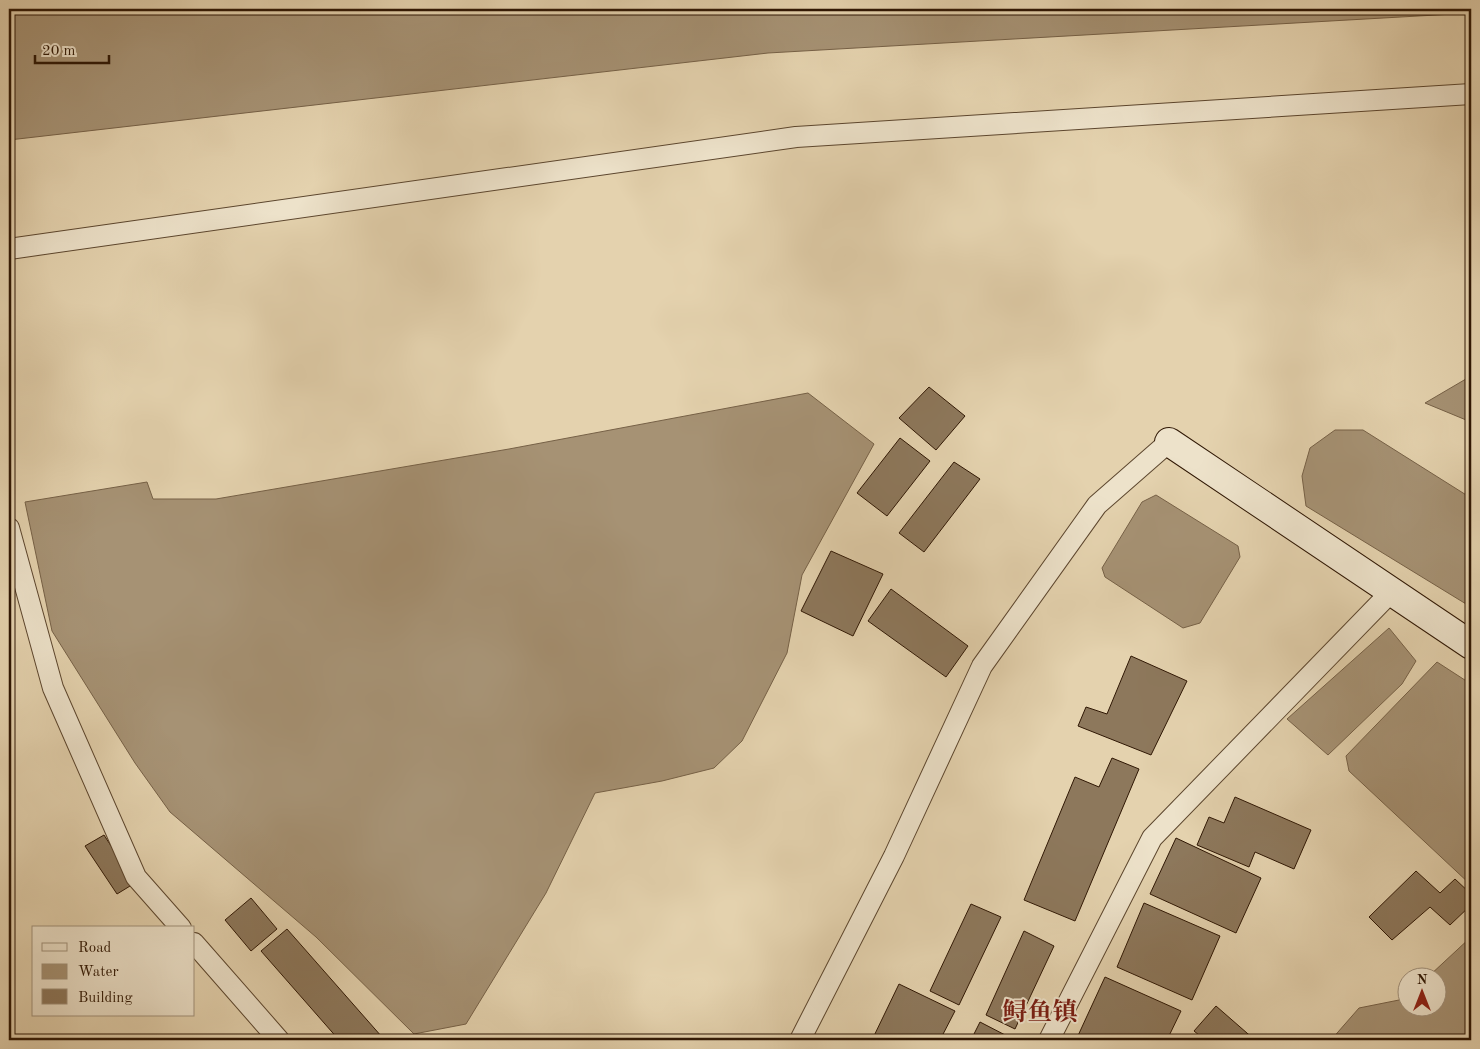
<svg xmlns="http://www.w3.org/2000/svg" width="1480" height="1049" font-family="'Old Standard TT','Noto Serif SC',serif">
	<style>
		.water { fill: #a69274; stroke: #766147 }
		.building { fill: #8d785c; stroke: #2f1704 }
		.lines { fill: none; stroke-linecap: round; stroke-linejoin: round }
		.street-casing { stroke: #5c462e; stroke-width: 22 }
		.secondary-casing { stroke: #2f1704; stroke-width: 30 }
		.street { stroke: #ede2ca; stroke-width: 20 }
		.secondary { stroke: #ede2ca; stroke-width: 28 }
		.labels { text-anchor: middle; stroke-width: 4; stroke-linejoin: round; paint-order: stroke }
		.district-label { font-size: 25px; font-weight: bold; fill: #7a1f14; stroke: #ede2ca }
	</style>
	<rect width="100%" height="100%" fill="#e4d2ae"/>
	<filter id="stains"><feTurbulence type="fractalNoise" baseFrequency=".004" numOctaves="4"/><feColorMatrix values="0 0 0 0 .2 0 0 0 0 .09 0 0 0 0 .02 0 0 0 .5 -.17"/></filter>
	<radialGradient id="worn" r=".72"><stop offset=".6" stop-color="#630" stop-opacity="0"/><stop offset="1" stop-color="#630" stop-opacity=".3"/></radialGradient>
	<g class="water">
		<polygon points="9,9 1471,9 1471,13 768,53 9,140"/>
		<polygon points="1471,376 1471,422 1425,403"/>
		<polygon points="808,393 874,444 802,575 787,653 742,741 714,768 662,781 595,793 546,893 466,1024 414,1034 316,937 170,812 135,763 52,631 25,502 147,482 153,499 216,499 509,449"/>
		<polygon points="1335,430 1363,430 1471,498 1471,607 1306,506 1302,476 1310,448"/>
		<polygon points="1156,495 1238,546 1240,557 1200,623 1183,628 1105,577 1102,568 1142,502"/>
		<polygon points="1389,628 1416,661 1402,684 1328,755 1287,719"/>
		<polygon points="1437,662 1471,684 1471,885 1349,771 1346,756"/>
		<polygon points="1471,937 1471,1040 1331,1040 1359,1008 1404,999 1407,997 1408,1006 1438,1006 1438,976 1429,976"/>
	</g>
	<g class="building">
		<polygon points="929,387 965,416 936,450 899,418"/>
		<polygon points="900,438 930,461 887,516 857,493"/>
		<polygon points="954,462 980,479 924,552 899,533"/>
		<polygon points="831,551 883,574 853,636 801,611"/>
		<polygon points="891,589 968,646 946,677 868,621"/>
		<polygon points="1131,656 1187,681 1151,755 1078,726 1086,707 1107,714"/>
		<polygon points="1112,758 1139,769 1075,921 1024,900 1075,777 1099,787"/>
		<polygon points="1235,797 1311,830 1294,869 1255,852 1249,867 1197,845 1209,817 1224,823"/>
		<polygon points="104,835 135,883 117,894 85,846"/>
		<polygon points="1176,838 1261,878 1236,933 1150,894"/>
		<polygon points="1416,871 1440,893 1455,879 1471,894 1471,905 1450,925 1430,907 1392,940 1369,917"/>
		<polygon points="251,898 277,929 251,951 225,920"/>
		<polygon points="1144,903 1220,936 1192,1000 1117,967"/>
		<polygon points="971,904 1001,917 959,1005 930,991"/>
		<polygon points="287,929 382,1037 378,1040 339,1040 261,951"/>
		<polygon points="1024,931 1054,946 1015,1029 986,1015"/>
		<polygon points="1105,977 1181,1011 1167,1040 1076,1040"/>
		<polygon points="899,984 955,1011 940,1040 872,1040"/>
		<polygon points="1216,1006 1255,1040 1205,1040 1194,1031"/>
		<polygon points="980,1022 1009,1037 1007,1040 971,1040"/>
	</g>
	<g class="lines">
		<g class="street-casing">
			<g id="street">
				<polyline points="9,249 796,137 1471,94"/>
				<polyline points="9,528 53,688 136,877 181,928"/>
				<polyline points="194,943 279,1040"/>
				<polyline points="800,1040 894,856 982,666 1097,505 1169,442"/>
				<polyline points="1049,1040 1152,838 1392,591"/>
			</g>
		</g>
		<g class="secondary-casing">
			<polyline id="secondary" points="1169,442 1471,645"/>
		</g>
		<use href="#street" class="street"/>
		<use href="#secondary" class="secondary"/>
	</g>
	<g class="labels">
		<g class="district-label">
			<text x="1040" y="1020">鲟鱼镇</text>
		</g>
	</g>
	<rect width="1480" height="1049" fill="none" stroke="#e4d2ae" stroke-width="30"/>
	<rect x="10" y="10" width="1460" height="1029" fill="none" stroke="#2f1704" stroke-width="2.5"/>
	<rect x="15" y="15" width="1450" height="1019" fill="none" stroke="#2f1704"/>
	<rect x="32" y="926" width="162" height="90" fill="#ede2ca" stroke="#a1917b"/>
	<rect x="42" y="943" width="25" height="8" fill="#ede2ca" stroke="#a1917b"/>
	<text x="78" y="952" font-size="15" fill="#2f1704">Road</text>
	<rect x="42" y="964" width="25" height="15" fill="#a69274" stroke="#a1917b"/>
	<text x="78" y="976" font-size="15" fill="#2f1704">Water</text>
	<rect x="42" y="989" width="25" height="15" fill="#8d785c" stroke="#a1917b"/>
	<text x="78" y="1002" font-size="15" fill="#2f1704">Building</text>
	<g transform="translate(1422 992)"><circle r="24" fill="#ede2ca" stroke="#a1917b"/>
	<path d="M0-4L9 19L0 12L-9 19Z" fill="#8f2418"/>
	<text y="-8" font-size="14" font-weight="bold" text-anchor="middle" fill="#2f1704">N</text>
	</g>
	<path d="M35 55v8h74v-8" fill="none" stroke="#2f1704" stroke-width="2.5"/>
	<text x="42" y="55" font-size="15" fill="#2f1704" stroke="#ede2ca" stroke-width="4" paint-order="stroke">20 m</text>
	<rect width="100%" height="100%" filter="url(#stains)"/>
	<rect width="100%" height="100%" fill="url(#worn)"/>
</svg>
